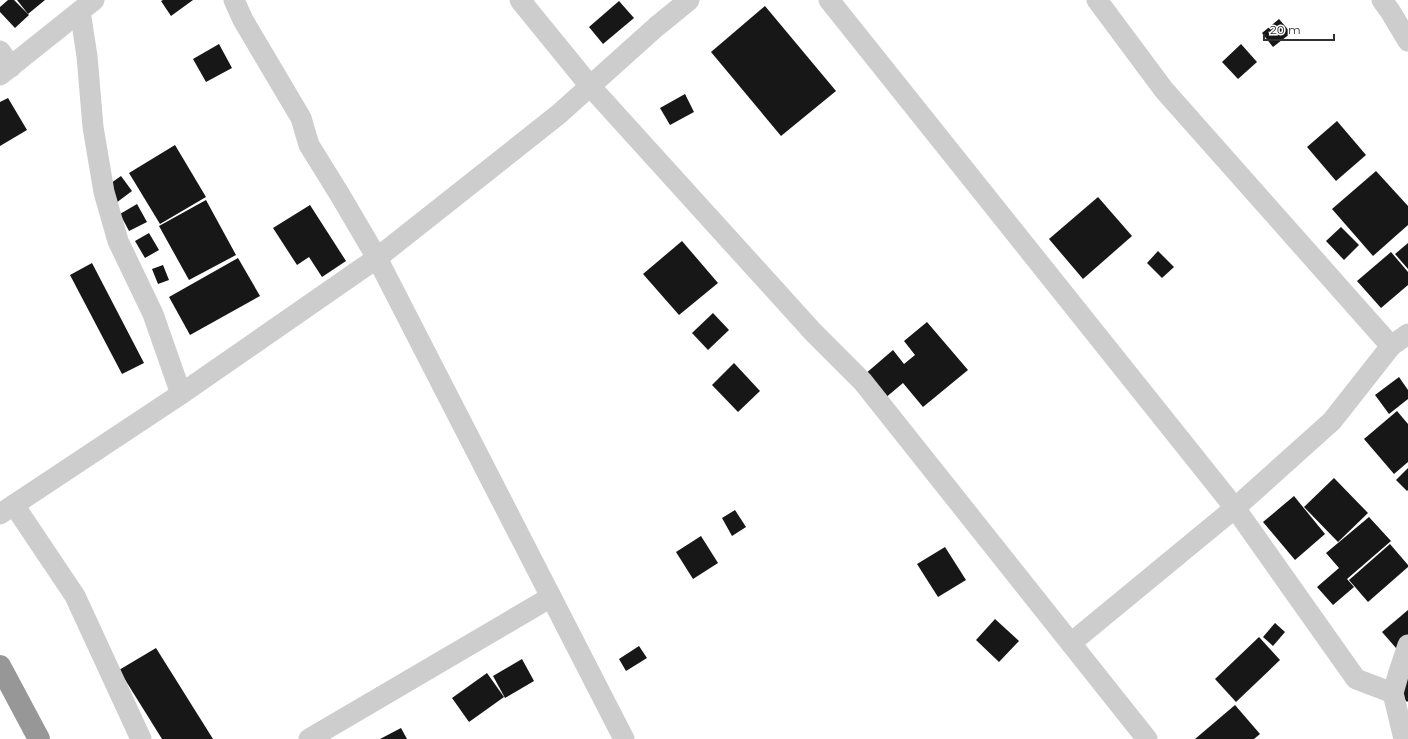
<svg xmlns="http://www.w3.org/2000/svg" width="1408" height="739" font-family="Montserrat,sans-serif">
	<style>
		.building { fill: #171717 }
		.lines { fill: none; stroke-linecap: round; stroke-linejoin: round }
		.street { stroke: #cdcdcd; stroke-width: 21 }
		.highway { stroke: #979797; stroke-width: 22 }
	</style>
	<rect width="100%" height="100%" fill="#fff"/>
	<g class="building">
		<polygon points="8,0 14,0 29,15 15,28 0,12 0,7"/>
		<polygon points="17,0 45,0 28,14"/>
		<polygon points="163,0 193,0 171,16 161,1"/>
		<polygon points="619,1 634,18 603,44 589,27"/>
		<polygon points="765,6 836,91 781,136 711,52"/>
		<polygon points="1279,19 1291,33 1273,47 1262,33"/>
		<polygon points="219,44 232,68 206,82 193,59"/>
		<polygon points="1241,44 1257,62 1238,79 1222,62"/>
		<polygon points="685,94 694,112 670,125 660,108"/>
		<polygon points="8,98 27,130 0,146 0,102"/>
		<polygon points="1337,121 1366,155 1336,181 1307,147"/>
		<polygon points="175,145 206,197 160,224 129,173"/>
		<polygon points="1376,171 1408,206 1408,225 1373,256 1332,209"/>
		<polygon points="121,176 132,191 116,203 104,188"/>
		<polygon points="1098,197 1132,236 1083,279 1049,239"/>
		<polygon points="206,200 236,255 189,280 159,226"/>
		<polygon points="137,204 147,222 129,231 120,214"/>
		<polygon points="310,205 346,261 322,277 309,257 297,265 273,228"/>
		<polygon points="1341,227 1359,245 1344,260 1326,241"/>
		<polygon points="149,233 159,250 145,258 135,241"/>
		<polygon points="682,241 718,283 679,315 643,274"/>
		<polygon points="1408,243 1408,269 1395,254"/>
		<polygon points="1158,251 1174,267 1162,278 1147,263"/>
		<polygon points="1391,252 1408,272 1408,285 1381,308 1357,281"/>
		<polygon points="238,258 260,296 190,335 169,297"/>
		<polygon points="92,263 144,363 122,374 70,275"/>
		<polygon points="163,265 169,280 158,284 152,269"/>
		<polygon points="713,313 729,330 708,350 692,333"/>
		<polygon points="927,322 968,370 923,407 903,383 884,399 864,375 893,350 904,364 915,355 904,341"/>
		<polygon points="734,363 760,391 738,412 712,385"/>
		<polygon points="1399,377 1408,390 1408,399 1389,414 1375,395"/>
		<polygon points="1397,411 1408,424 1408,462 1394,474 1364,439"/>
		<polygon points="1408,468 1408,490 1407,491 1396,480"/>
		<polygon points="1334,478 1368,513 1338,542 1304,507"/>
		<polygon points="1294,496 1325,534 1295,560 1263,522"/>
		<polygon points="735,510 746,527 732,536 722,518"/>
		<polygon points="1369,517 1391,541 1347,579 1354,587 1333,605 1317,587 1339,568 1326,553"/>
		<polygon points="701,536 718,563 693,579 676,552"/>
		<polygon points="1390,544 1408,565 1408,567 1368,602 1349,580"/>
		<polygon points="945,547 966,580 938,597 917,564"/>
		<polygon points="1408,610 1408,652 1403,656 1382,632"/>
		<polygon points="995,619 1019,641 999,662 976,640"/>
		<polygon points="1275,623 1285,632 1273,646 1263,637"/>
		<polygon points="1259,637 1280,660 1236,702 1215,679"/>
		<polygon points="639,646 647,658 626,671 619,659"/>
		<polygon points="156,648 213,739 162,739 119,670"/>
		<polygon points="522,659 534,681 505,698 493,676"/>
		<polygon points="487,673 504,697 469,722 452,698"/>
		<polygon points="1408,673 1408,701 1407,702 1393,686"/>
		<polygon points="1235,705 1260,734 1254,739 1195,739"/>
		<polygon points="401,728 407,739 380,739"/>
	</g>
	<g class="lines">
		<g class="street">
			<polyline points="234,0 243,20 301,118 309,145 340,195 377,258 624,739"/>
			<polyline points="520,0 590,86 813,332 863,382 1147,739"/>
			<polyline points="829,0 1235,508 1356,679 1393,693"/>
			<polyline points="1097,0 1164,90 1391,346"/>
			<polyline points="1382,0 1390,11 1408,41"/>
			<polyline points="80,11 87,56 93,127 104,192 118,241 153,314 181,394"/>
			<polyline points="0,51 11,67"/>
			<polyline points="0,75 94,0"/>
			<polyline points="14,505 75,596 141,739"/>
			<polyline points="0,514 181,394 377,258 559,114 656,27 689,0"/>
			<polyline points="1071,643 1235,508 1332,421 1391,346 1408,334"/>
			<polyline points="309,739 551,597"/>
			<polyline points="1404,739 1393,693 1399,672 1408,645"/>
		</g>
		<polyline class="highway" points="0,666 39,739"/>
	</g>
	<path d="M1264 34v6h70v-6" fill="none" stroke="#303030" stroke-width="2"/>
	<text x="1270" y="34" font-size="12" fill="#303030" stroke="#ffffff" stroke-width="3" paint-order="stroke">20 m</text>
</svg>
